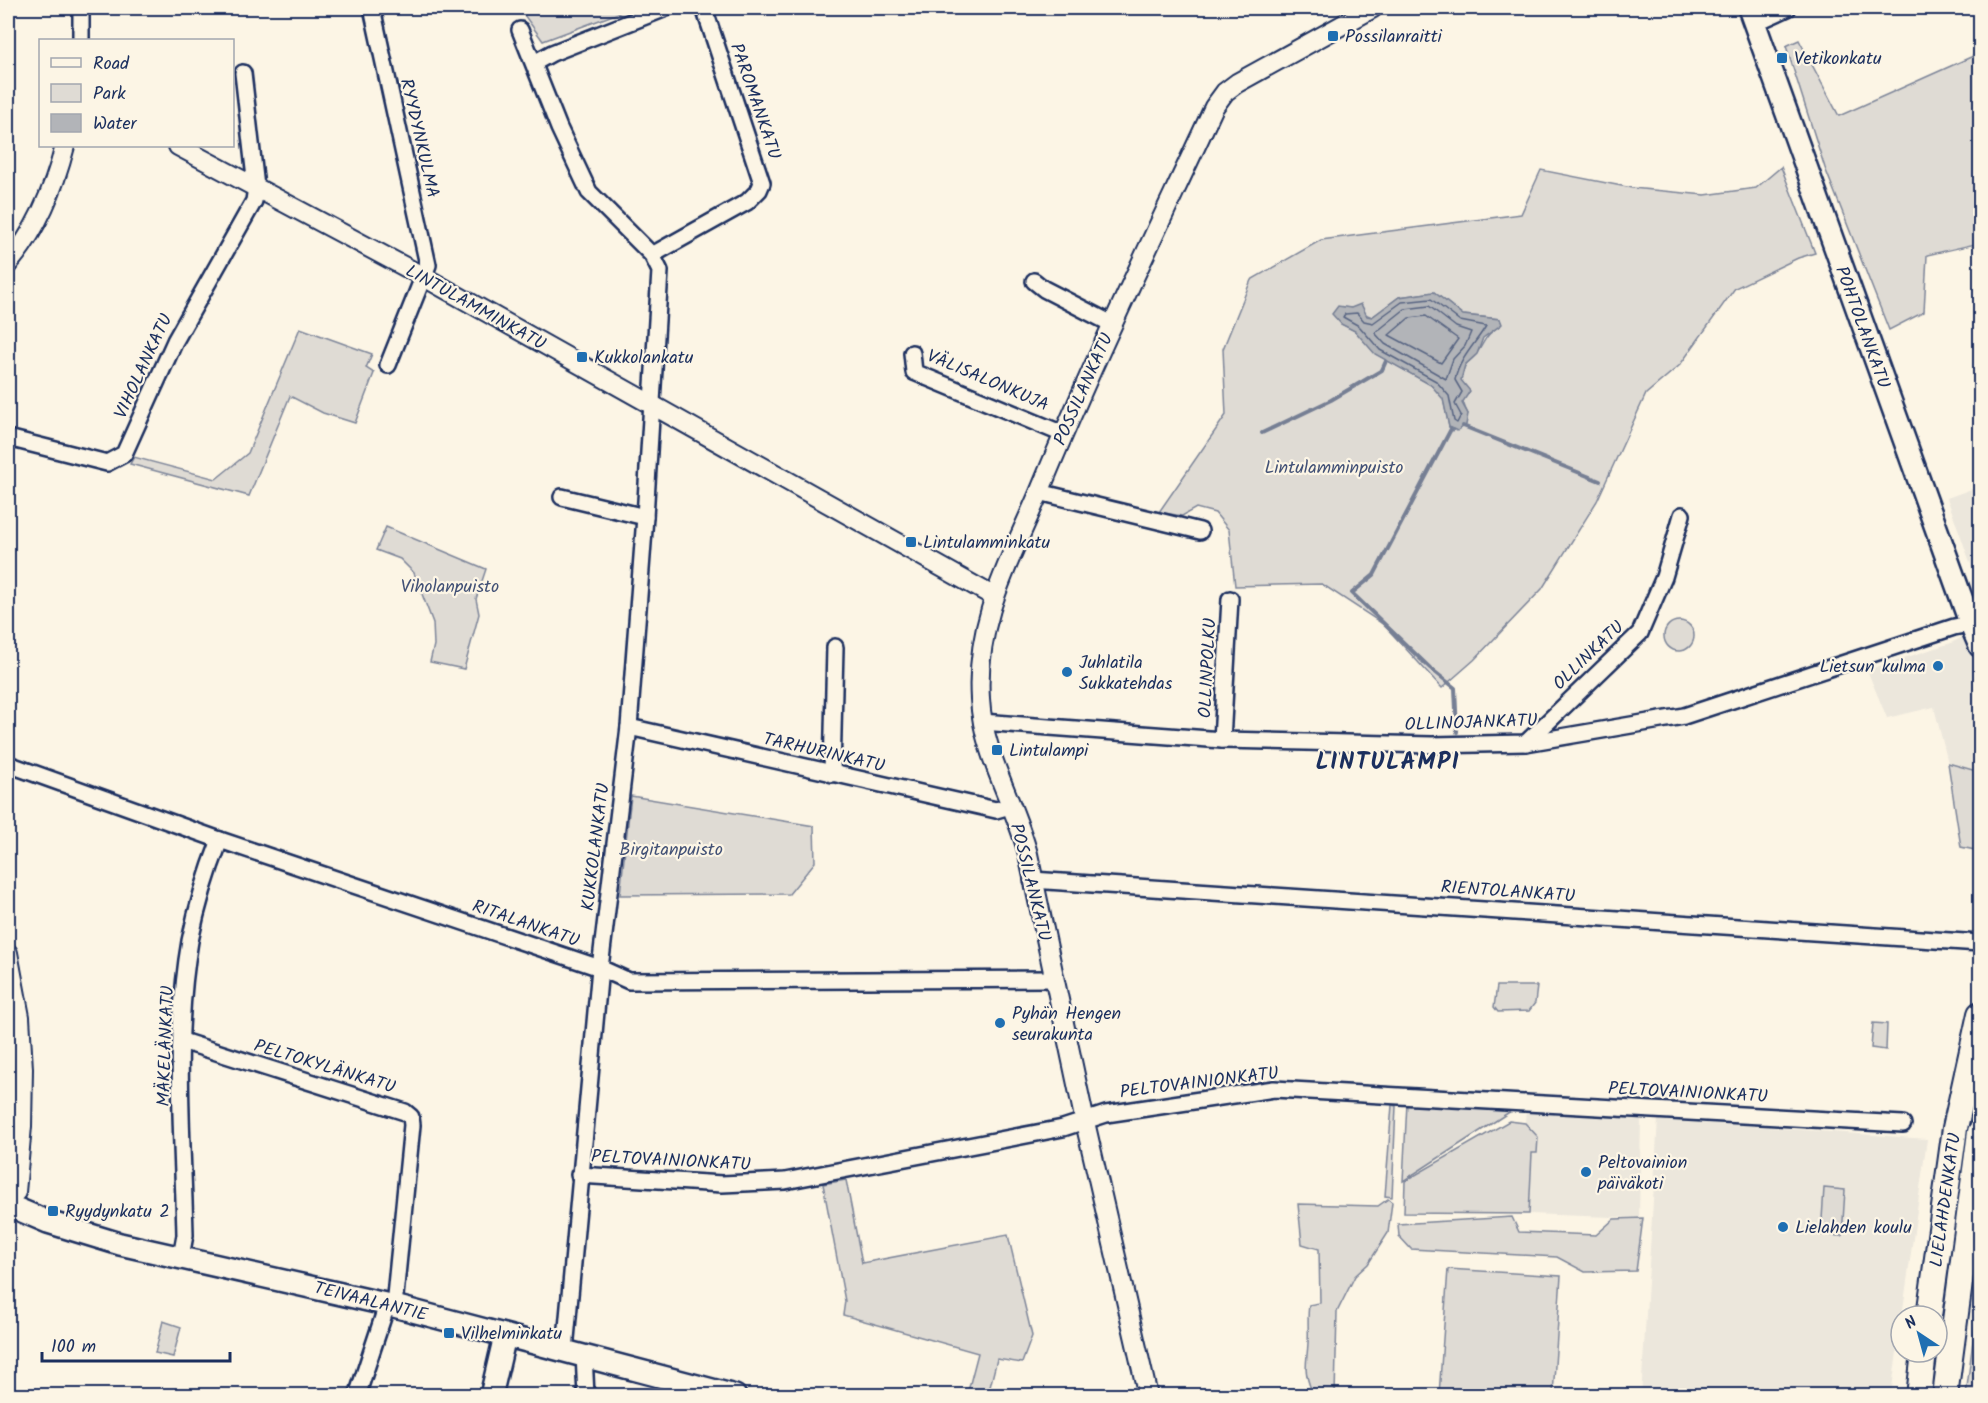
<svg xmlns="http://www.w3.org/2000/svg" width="1988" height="1403" font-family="Kalam,sans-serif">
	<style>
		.built { fill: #ece7dc }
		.green { fill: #dfdbd4; stroke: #7d8599; stroke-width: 1.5; fill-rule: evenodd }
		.water { fill: #b2b4b8; stroke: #767f94; stroke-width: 1.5 }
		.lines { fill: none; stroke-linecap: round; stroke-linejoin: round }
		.shore { stroke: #576482; stroke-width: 1.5 }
		.stream { stroke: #767f94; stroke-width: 4 }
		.minor-casing { stroke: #1b2f5e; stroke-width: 20 }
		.tertiary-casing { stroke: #1b2f5e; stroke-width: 22 }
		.secondary-casing { stroke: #1b2f5e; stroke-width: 26 }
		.primary-casing { stroke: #1b2f5e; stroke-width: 28 }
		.minor { stroke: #fcf5e5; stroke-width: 15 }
		.tertiary { stroke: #fcf5e5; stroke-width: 18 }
		.secondary { stroke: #fcf5e5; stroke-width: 21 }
		.primary { stroke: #fcf5e5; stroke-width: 24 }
		.poi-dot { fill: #1f6fb2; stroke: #fcf5e5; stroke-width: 2 }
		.labels { text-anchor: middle; stroke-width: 4.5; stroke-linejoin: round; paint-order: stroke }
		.poi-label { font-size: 18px; fill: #1b2f5e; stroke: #fcf5e5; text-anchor: start }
		.street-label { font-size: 18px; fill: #1b2f5e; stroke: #fcf5e5 }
		.park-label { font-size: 18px; fill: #425176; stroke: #fcf5e5 }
		.district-label { font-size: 24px; font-weight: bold; letter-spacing: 1.5px; fill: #1b2f5e; stroke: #fcf5e5 }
	</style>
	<rect width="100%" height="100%" fill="#fcf5e5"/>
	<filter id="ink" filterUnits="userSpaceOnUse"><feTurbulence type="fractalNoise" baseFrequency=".0167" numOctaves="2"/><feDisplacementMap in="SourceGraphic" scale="12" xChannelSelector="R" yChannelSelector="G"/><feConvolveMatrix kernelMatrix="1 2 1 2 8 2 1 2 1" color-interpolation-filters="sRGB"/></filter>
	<g filter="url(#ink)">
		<g class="built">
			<polygon points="1980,486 1980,590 1947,498"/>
			<polygon points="1980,628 1980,772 1948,763 1934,707 1887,718 1867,670 1951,643"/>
			<polygon points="1526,1109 1641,1118 1639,1218 1529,1214 1532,1153 1538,1137 1525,1123"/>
			<polygon points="1658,1119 1927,1139 1891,1395 1641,1396"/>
		</g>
		<g class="green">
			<polygon points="519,8 632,8 543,41"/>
			<polygon points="1799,40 1839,116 1980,53 1980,243 1927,255 1924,312 1889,330 1825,168 1786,46"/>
			<path d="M1781,167L1815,253L1798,258L1735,288L1680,365L1646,394L1597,501L1542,589L1474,660L1442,688L1383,624L1322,584L1235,586L1229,530L1215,513L1196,508L1182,516L1159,512L1226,415L1223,349L1251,280L1321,240L1521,214L1541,170L1632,188L1705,195L1756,188ZM1434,292L1463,315L1500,319L1501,325C1483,338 1488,336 1477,353C1475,357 1470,360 1467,363C1456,377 1461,401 1468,414L1453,431L1449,427L1443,398L1431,385L1376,354L1355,331L1341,324L1338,307L1351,308L1372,317L1399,297Z"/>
			<polygon points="300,328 372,354 366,368 374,373 355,423 323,413 290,396 249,496 130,464 134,457 216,479 248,453"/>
			<polygon points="386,527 486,569 476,599 479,614 464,669 430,662 434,645 433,623 414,573 400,559 376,550"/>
			<circle cx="1679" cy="636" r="15"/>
			<polygon points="1948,763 1980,772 1980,851 1961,847"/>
			<polygon points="631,796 814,826 815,862 789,894 620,895"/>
			<polygon points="1497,986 1537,986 1535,1003 1529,1011 1498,1012 1494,1007"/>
			<polygon points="1873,1023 1887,1024 1886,1050 1871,1048"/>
			<polygon points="1407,1103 1514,1109 1403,1181"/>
			<polygon points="1392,1105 1396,1106 1392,1197 1385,1196"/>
			<polygon points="1509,1121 1525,1123 1538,1137 1537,1153 1532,1153 1529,1214 1404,1213 1405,1181"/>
			<polygon points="846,1180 862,1263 1008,1235 1032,1336 1022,1363 997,1359 988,1395 967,1395 978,1353 843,1315 845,1301 823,1184"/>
			<polygon points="1824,1188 1845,1190 1842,1236 1821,1235"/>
			<path d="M1388,1199L1392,1202L1388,1233L1368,1264L1355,1276L1337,1312L1335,1395H1309L1311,1389C1303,1369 1307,1363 1308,1343C1309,1330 1307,1318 1309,1305L1320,1303L1319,1249L1302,1244L1298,1204L1378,1206Z"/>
			<polygon points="1512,1217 1519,1232 1596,1235 1614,1219 1643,1218 1636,1271 1585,1272 1557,1257 1411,1249 1399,1236 1398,1224"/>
			<polygon points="1448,1269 1561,1276 1553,1395 1439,1395"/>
			<polygon points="1980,1286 1980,1395 1966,1395"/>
			<polygon points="163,1321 181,1327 173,1357 155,1353"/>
		</g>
		<polygon class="water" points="1434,292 1463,315 1500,319 1502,324 1483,338 1477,354 1465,365 1461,380 1470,391 1462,403 1468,414 1466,425 1457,431 1449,427 1443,399 1431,385 1375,354 1355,331 1341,324 1332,314 1338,306 1351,308 1361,304 1367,316 1372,317 1399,297"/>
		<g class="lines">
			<g class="shore">
				<path d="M1431,299L1460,321L1486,326C1476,343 1459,359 1455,380L1462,392L1455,404L1461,415L1457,423L1454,421L1449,396L1436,381L1380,350L1359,326L1343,317L1345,314L1357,313L1364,321L1373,323L1402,302Z"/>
				<polygon points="1429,306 1456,327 1471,332 1465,346 1453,359 1446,379 1385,344 1375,333 1405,309"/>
				<polygon points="1426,316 1458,339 1441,363 1389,335 1409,318"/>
			</g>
			<g class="stream">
				<polyline points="1463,426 1600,481"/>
				<polyline points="1451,429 1374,575 1352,593 1430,668 1455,688 1457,732"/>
				<polyline points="1262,433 1331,400 1382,370 1386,361"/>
			</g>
			<g class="minor-casing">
				<g id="minor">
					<polyline points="372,8 428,265 388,365"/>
					<polyline points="1755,23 1788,8"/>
					<polyline points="520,30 559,128 589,192 652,255 660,271 645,517 629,727 600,968 565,1350"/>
					<polyline points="81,40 81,8"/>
					<polyline points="534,63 552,53 666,8"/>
					<polyline points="652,255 747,202 759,190 762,183 704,8"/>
					<polyline points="1034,281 1044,289 1112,324"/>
					<polyline points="912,353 914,372 1063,434"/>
					<polyline points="8,438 107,463 124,454 175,341 254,201 256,187 243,73"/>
					<polyline points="1039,492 1200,531"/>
					<polyline points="562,497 645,517"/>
					<polyline points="982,722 1222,740 1432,745 1526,743 1684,716 1954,627 1980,622"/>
					<polyline points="629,727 996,810 1010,806"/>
					<polyline points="1222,740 1230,599"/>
					<polyline points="1526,743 1640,633 1664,577 1682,515"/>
					<polyline points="8,764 220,840 600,968 629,981 1054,979"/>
					<polyline points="832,774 835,647"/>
					<polyline points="1032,880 1980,943"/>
					<polyline points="182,1041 405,1112 411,1117 412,1125 394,1306"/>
					<polyline points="579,1175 722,1184 785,1181 1063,1128 1106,1114 1274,1089 1903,1124"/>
					<path d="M181,1257L185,1235C183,1138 173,1037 190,941C197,906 207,873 220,840"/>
					<polyline points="584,1354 586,1396"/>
					<polyline points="357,1396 387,1305"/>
				</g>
			</g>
			<g class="tertiary-casing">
				<g id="tertiary">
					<polyline points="178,146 424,277 993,596"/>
					<path d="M8,264C37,230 54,189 65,146"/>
					<polyline points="8,953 20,1017 23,1069 22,1126 16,1192 8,1200"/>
					<path d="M1148,1396L1085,1122L1028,854C1014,801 983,755 980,699C975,617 1011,560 1041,488C1094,359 1155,234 1214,107L1225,92L1237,83L1373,8"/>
				</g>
			</g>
			<g class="secondary-casing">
				<g id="secondary">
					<polyline points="1749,8 1971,625 1980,646"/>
					<polyline points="8,1205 48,1222 120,1244 394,1306 735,1396"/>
					<polyline points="491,1396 505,1336"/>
				</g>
			</g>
			<g class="primary-casing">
				<g id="primary">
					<polyline points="1929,1316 1955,1128 1980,1014"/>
					<polyline points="1919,1396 1924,1352"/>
					<polyline points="1945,1396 1980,1132"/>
				</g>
			</g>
			<use href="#minor" class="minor"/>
			<use href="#tertiary" class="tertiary"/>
			<use href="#secondary" class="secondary"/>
			<use href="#primary" class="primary"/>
		</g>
	</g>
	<g class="poi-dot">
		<rect x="1327" y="30" width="12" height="12" rx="3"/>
		<rect x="1776" y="52" width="12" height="12" rx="3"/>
		<rect x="576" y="351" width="12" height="12" rx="3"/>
		<rect x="905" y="536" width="12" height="12" rx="3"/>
		<circle cx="1938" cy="666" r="6"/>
		<circle cx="1067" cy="672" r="6"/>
		<rect x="991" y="744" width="12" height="12" rx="3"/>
		<circle cx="1000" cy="1023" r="6"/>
		<circle cx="1586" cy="1172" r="6"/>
		<rect x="47" y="1205" width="12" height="12" rx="3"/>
		<circle cx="1783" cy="1227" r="6"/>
		<rect x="443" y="1327" width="12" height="12" rx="3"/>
	</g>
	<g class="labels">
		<g class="poi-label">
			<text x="1345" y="42">Possilanraitti</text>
			<text x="1794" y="64">Vetikonkatu</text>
			<text x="594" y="363">Kukkolankatu</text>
			<text x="923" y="548">Lintulamminkatu</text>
			<text x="1079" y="668">Juhlatila<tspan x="1079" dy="21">Sukkatehdas</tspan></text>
			<text x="1926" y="672" text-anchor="end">Lietsun kulma</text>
			<text x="1009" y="756">Lintulampi</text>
			<text x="1012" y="1019">Pyhän Hengen<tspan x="1012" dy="21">seurakunta</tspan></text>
			<text x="1598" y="1168">Peltovainion<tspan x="1598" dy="21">päiväkoti</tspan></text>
			<text x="65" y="1217">Ryydynkatu 2</text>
			<text x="1795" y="1233">Lielahden koulu</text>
			<text x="461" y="1339">Vilhelminkatu</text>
		</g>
		<g class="street-label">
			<text transform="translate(756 101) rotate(71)" y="6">PAROMANKATU</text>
			<text transform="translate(420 138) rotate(77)" y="6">RYYDYNKULMA</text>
			<text transform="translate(476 307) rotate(29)" y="6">LINTULAMMINKATU</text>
			<text transform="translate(1863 327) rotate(70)" y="6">POHTOLANKATU</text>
			<text transform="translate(143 366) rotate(-65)" y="6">VIHOLANKATU</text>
			<text transform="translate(988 380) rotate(23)" y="6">VÄLISALONKUJA</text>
			<text transform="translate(1083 389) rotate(-66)" y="6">POSSILANKATU</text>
			<text transform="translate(1588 655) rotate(-44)" y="6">OLLINKATU</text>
			<text transform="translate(1207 668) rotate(-87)" y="6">OLLINPOLKU</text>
			<text transform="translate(1471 722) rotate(-2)" y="6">OLLINOJANKATU</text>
			<text transform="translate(824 752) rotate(13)" y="6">TARHURINKATU</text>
			<text transform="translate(595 847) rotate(-83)" y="6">KUKKOLANKATU</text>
			<text transform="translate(1031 882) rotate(76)" y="6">POSSILANKATU</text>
			<text transform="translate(1508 891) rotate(4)" y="6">RIENTOLANKATU</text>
			<text transform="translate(526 923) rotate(19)" y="6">RITALANKATU</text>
			<text transform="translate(165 1046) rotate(-88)" y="6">MÄKELÄNKATU</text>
			<text transform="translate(325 1066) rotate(17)" y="6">PELTOKYLÄNKATU</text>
			<text transform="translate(1199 1082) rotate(-7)" y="6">PELTOVAINIONKATU</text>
			<text transform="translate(1688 1092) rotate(3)" y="6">PELTOVAINIONKATU</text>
			<text transform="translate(671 1160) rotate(3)" y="6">PELTOVAINIONKATU</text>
			<text transform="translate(1945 1200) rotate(-82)" y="6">LIELAHDENKATU</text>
			<text transform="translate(371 1301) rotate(14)" y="6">TEIVAALANTIE</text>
		</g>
		<g class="park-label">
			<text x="1334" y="473">Lintulamminpuisto</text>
			<text x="450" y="592">Viholanpuisto</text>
			<text x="671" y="855">Birgitanpuisto</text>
		</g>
		<g class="district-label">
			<text x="1388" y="769">LINTULAMPI</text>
		</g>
	</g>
	<rect width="1988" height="1403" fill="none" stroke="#fcf5e5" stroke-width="30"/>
	<rect x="15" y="15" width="1958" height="1373" fill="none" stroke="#1b2f5e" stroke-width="2" filter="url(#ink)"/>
	<rect x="39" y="39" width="195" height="108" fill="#fcf5e5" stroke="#a2a6af" stroke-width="1.5"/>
	<rect x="51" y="58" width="30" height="9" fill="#fcf5e5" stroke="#a2a6af" stroke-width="1.5"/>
	<text x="93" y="69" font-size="18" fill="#1b2f5e">Road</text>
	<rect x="51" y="84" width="30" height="18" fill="#dfdbd4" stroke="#a2a6af" stroke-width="1.5"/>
	<text x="93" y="99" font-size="18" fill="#1b2f5e">Park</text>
	<rect x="51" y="114" width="30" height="18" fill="#b2b4b8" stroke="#a2a6af" stroke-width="1.5"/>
	<text x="93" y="129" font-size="18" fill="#1b2f5e">Water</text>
	<g transform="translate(1919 1334) rotate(324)"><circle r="28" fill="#fcf5e5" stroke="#a2a6af" stroke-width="1.5"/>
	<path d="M0-4.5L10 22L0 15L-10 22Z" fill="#1f6fb2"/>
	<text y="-9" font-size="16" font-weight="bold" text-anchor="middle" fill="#1b2f5e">N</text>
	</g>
	<path d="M42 1352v9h188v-9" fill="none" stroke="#1b2f5e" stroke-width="3"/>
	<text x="51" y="1352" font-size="18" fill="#1b2f5e" stroke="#fcf5e5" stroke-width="4.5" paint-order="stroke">100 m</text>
</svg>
